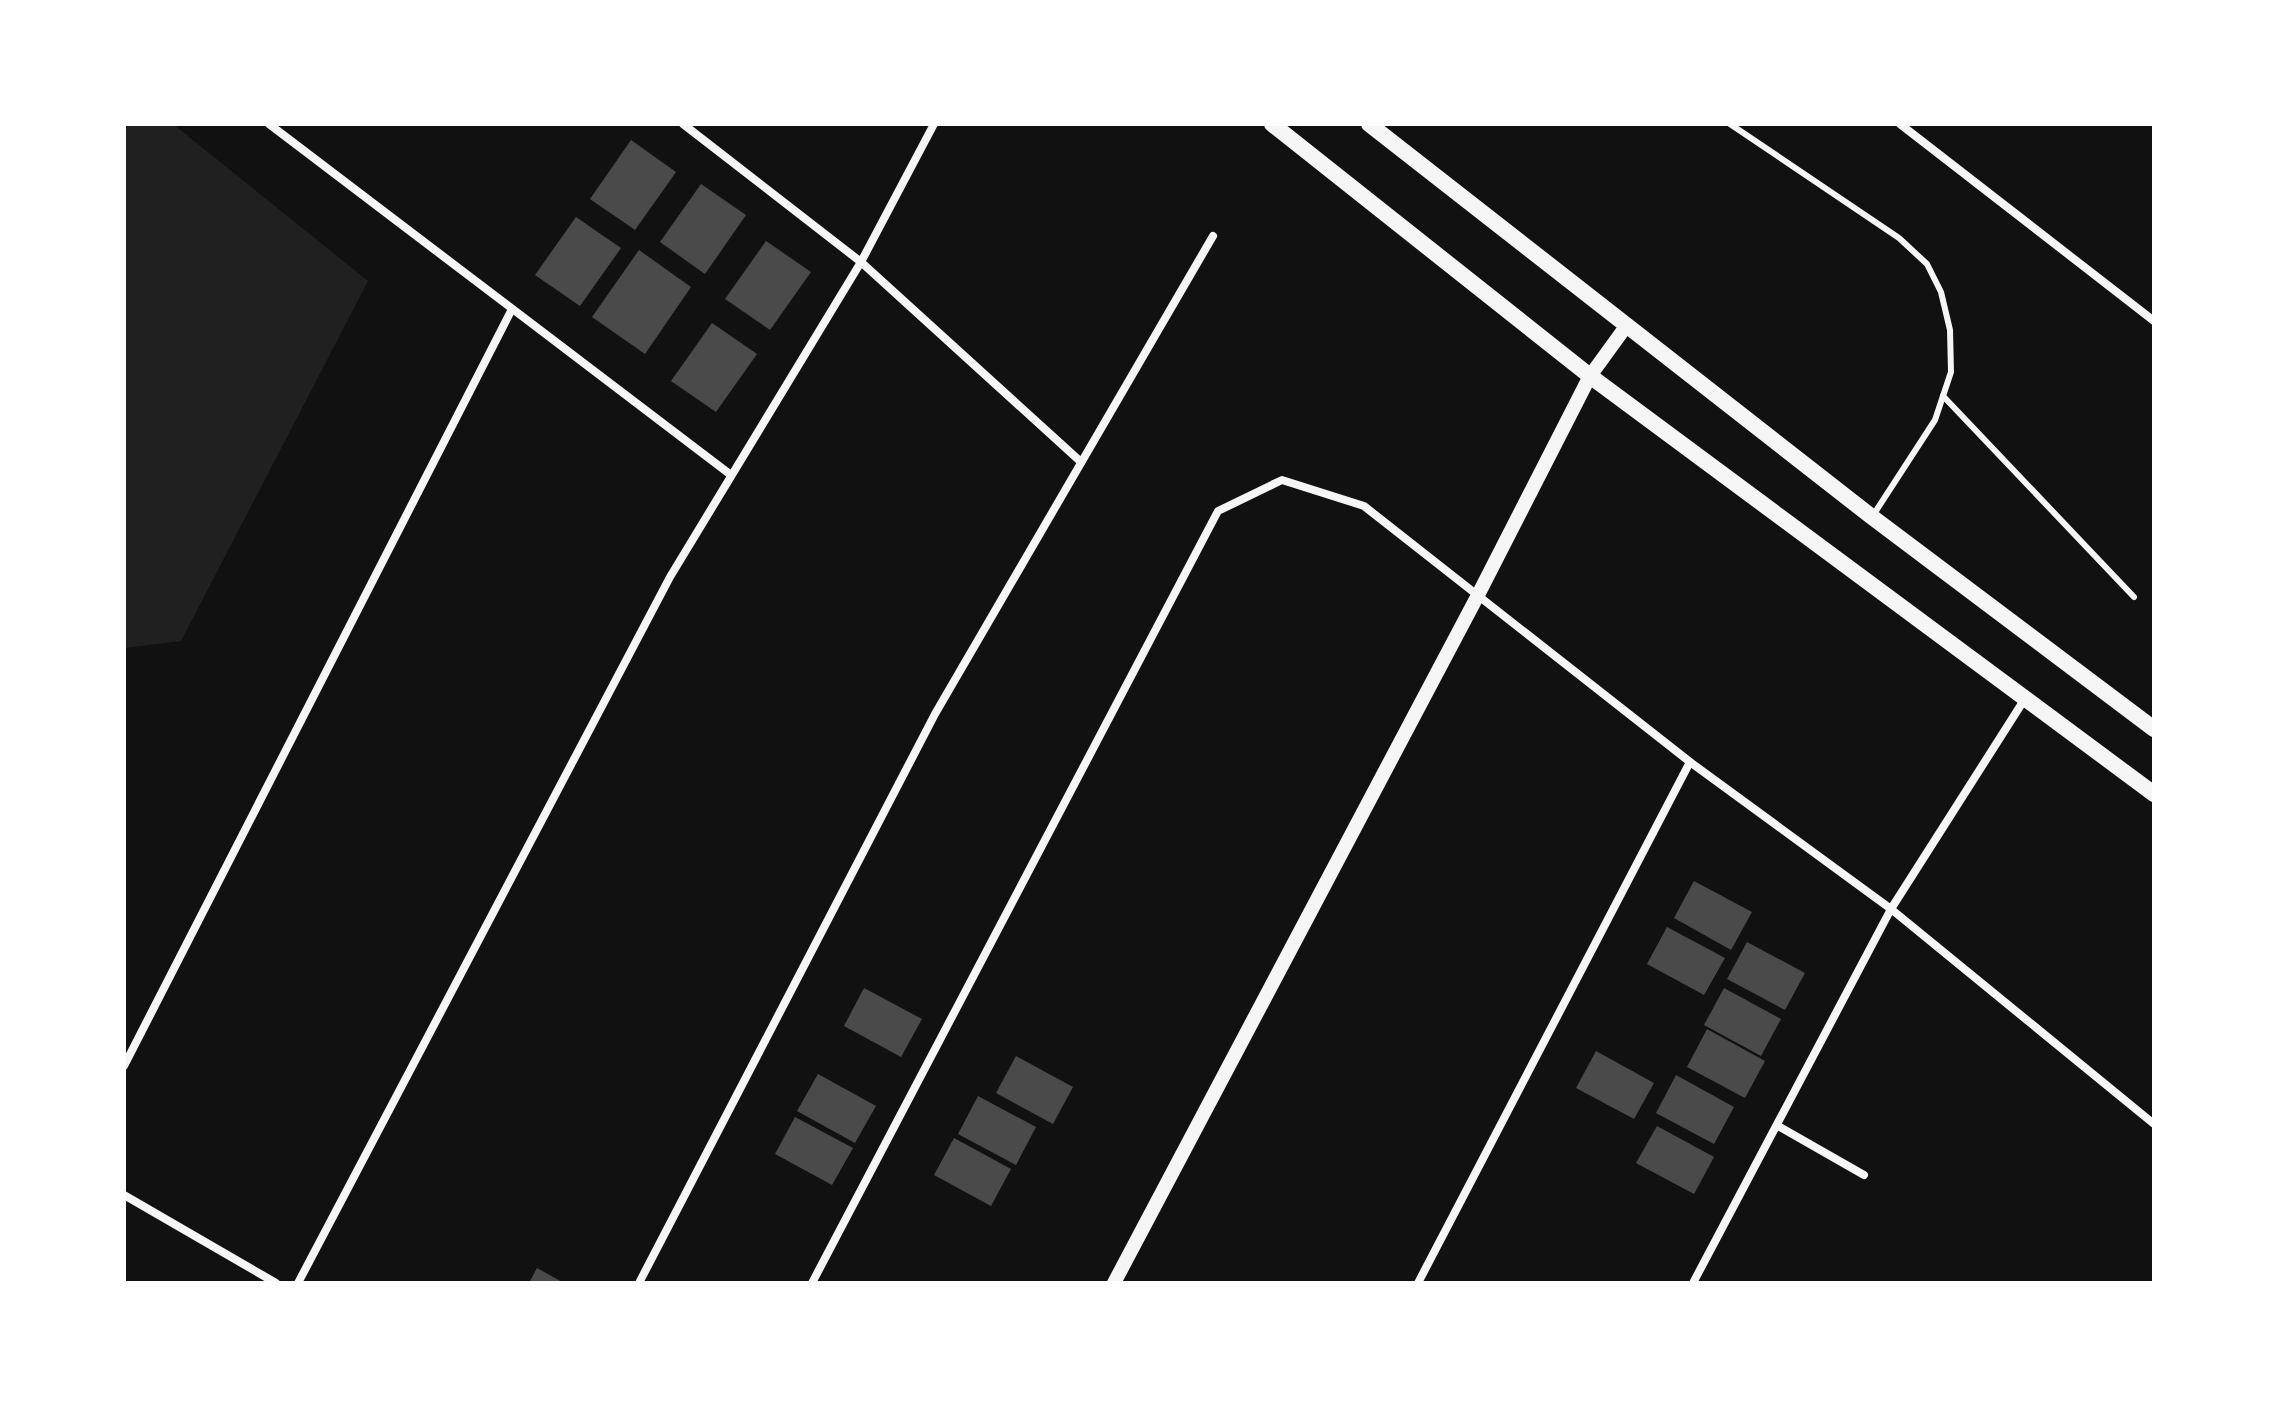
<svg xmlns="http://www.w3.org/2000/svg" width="2278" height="1407" font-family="Inter,sans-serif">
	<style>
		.green { fill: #202020 }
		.building { fill: #4a4a4a }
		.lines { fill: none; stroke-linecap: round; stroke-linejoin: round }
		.service { stroke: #f5f5f5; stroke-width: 6 }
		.minor { stroke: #f5f5f5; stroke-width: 8 }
		.tertiary { stroke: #f5f5f5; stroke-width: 14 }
		.secondary { stroke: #f5f5f5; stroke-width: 16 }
	</style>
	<rect width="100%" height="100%" fill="#111"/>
	<polygon class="green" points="124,124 173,124 368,281 181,641 124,648"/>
	<g class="building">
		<polygon points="631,140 676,172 635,230 590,199"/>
		<polygon points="701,184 746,215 705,274 660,242"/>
		<polygon points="576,217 621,248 580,306 535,275"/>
		<polygon points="766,241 811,272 770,330 725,299"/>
		<polygon points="639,250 691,287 645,354 592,317"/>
		<polygon points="712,323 757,354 716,412 671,381"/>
		<polygon points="1694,881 1752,912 1731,950 1674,918"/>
		<polygon points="1667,927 1725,958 1704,995 1647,964"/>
		<polygon points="1747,942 1805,973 1785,1010 1727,979"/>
		<polygon points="864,988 922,1019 901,1057 844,1026"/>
		<polygon points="1724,988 1781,1019 1761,1056 1704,1025"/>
		<polygon points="1707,1029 1765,1061 1745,1098 1687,1067"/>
		<polygon points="1596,1051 1654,1083 1634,1119 1576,1088"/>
		<polygon points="1016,1056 1073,1087 1053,1124 996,1093"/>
		<polygon points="818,1074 876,1106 855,1143 797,1111"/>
		<polygon points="1676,1075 1734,1107 1714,1144 1656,1113"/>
		<polygon points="978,1096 1036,1127 1016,1165 958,1134"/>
		<polygon points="795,1117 853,1148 832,1185 775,1154"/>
		<polygon points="1657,1126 1714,1157 1694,1194 1636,1163"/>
		<polygon points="954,1138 1011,1169 991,1206 934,1175"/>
		<polygon points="537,1268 564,1283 529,1283"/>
	</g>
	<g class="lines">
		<g class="service">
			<polyline points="1730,124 1899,238 1927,264 1941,292 1950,330 1951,372 1935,420 1872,517"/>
			<polyline points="1943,396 2134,597"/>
		</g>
		<g class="minor">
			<polyline points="269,124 731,475"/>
			<polyline points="683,124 861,262 1081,462"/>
			<polyline points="1900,124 2154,321"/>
			<polyline points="124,1066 512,309"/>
			<polyline points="1778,1126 1864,1175"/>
			<polyline points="124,1195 276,1283"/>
			<polyline points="298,1283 670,577 861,262 934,124"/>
			<polyline points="639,1283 935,714 1213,236"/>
			<polyline points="812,1283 1218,511 1282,480 1364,506 1690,762"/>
			<polyline points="1418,1283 1690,762 1891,909 2026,697"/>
			<polyline points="1693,1283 1891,909 2154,1124"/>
		</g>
		<polyline class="tertiary" points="1114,1283 1477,597 1590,376 1627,325"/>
		<g class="secondary">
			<polyline points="1272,124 1590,376 2154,794"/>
			<polyline points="1369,124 1872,517 2154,729"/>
		</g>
	</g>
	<rect width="2278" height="1407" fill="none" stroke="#ffffff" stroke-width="252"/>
</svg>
